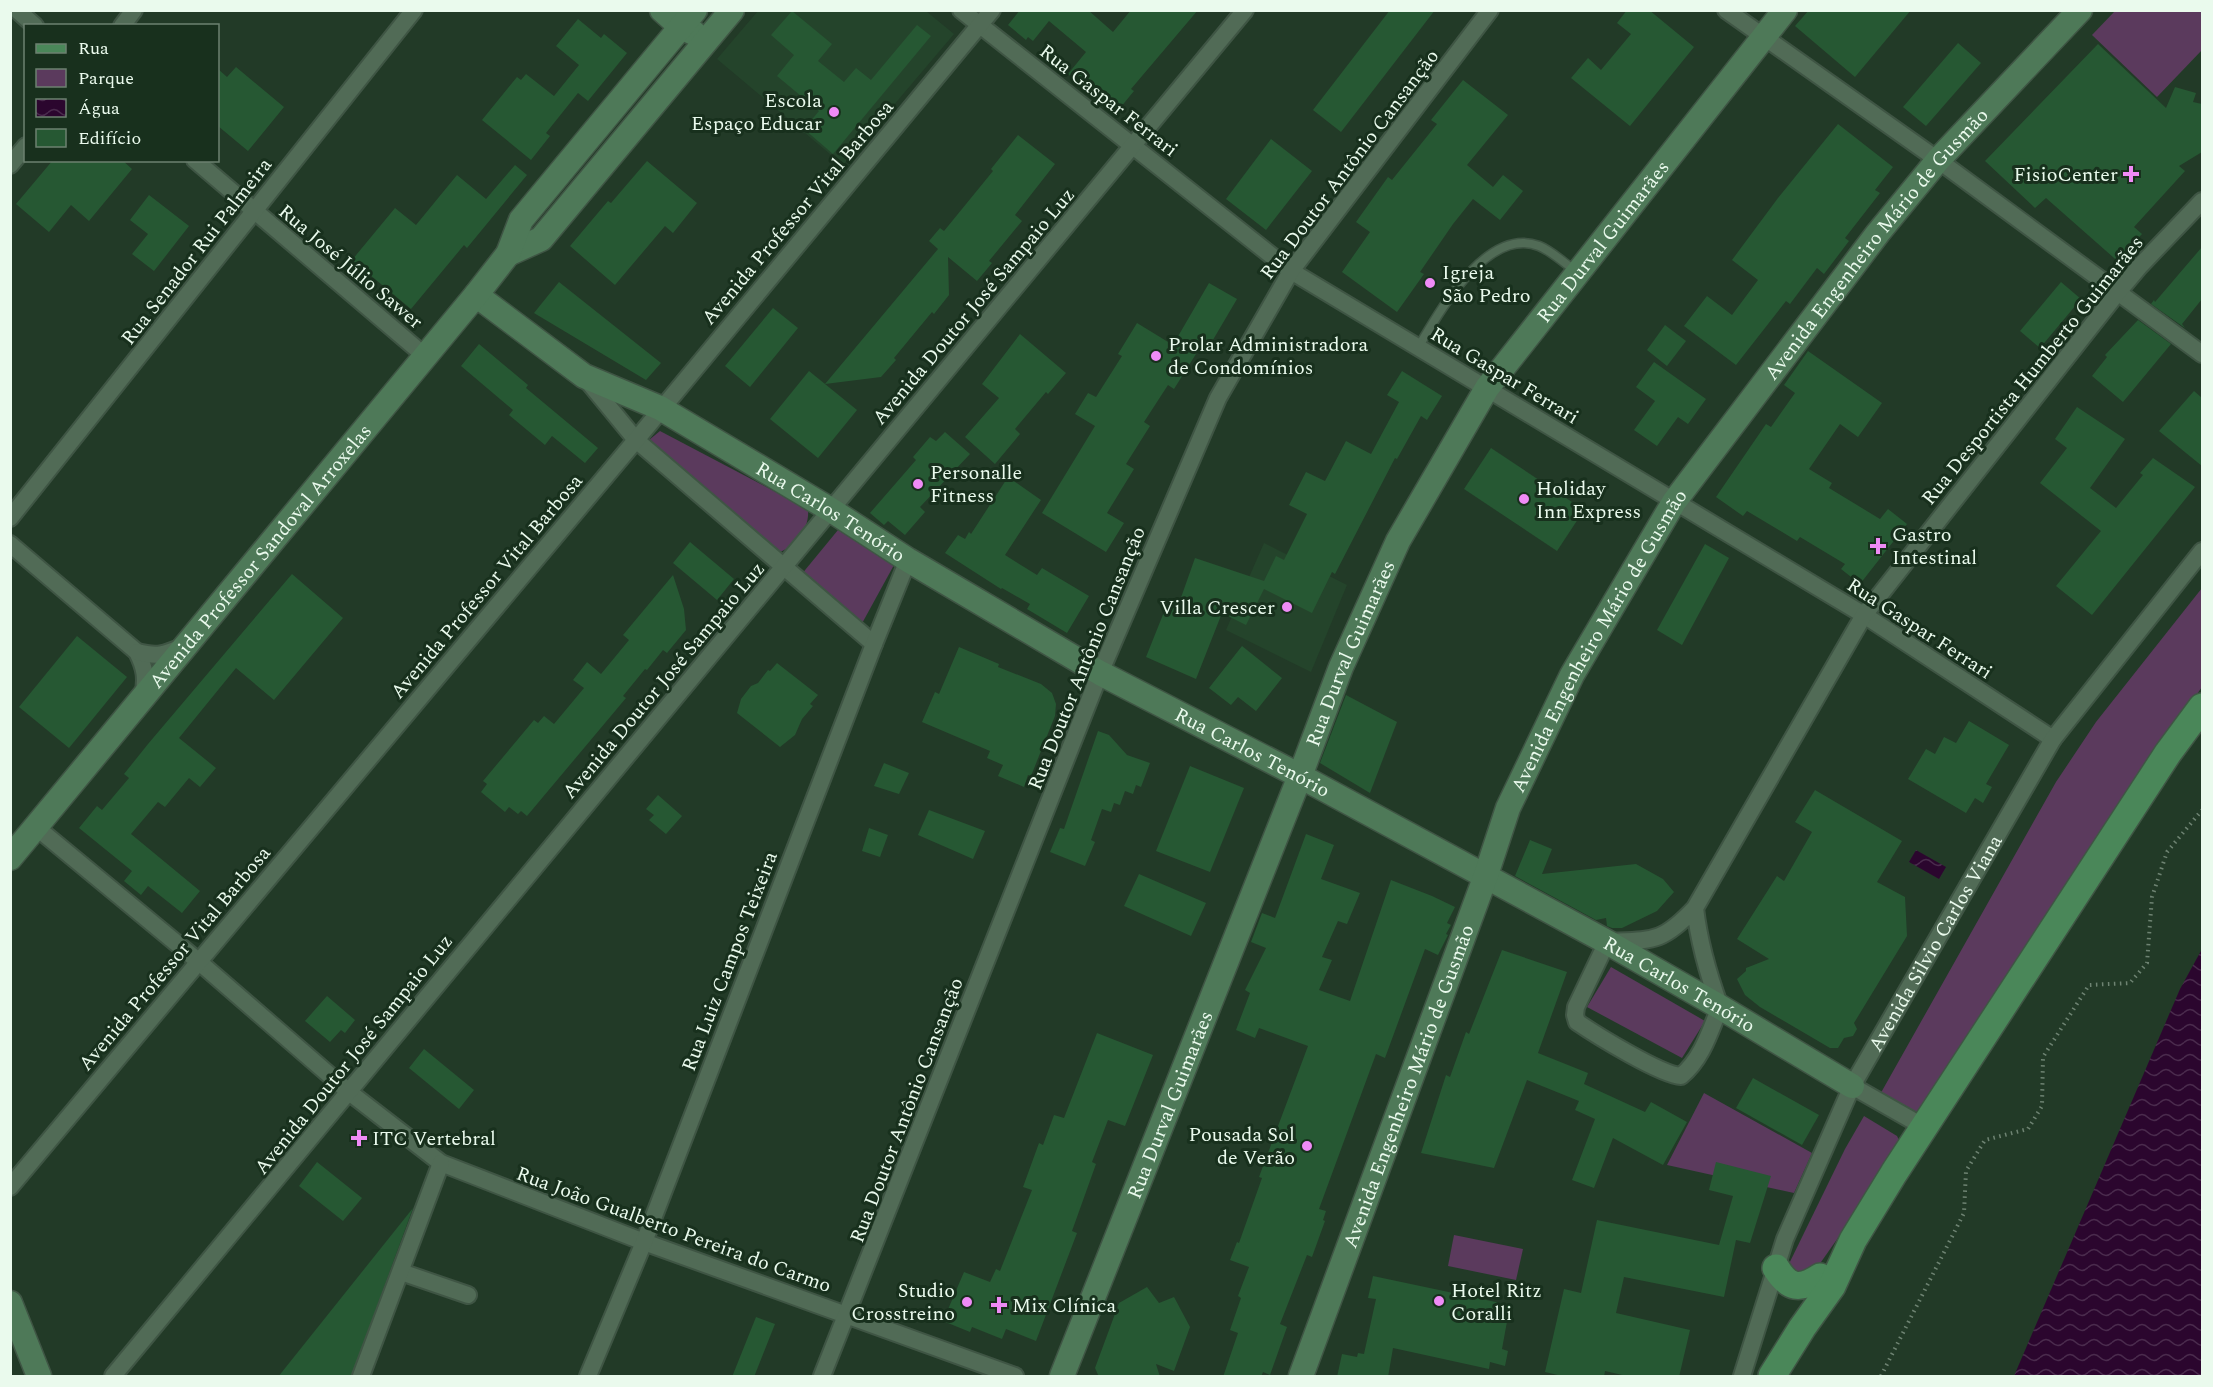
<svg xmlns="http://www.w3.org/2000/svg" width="2213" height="1387" font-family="Spectral,serif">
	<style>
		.built { fill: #24442b }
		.green { fill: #5b3a5d }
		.water { fill: url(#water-waves) }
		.building { fill: #265833 }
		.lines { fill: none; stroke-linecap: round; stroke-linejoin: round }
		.lane-casing { stroke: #3f5544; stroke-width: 11 }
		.street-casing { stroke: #3f5544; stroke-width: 20 }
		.secondary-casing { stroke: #3f5544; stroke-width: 27 }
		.primary-casing { stroke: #3f5544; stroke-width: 30 }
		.path { stroke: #6e8372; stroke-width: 4; stroke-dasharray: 1.5 4.5; stroke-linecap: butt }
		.lane { stroke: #516b56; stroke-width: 8 }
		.street { stroke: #516b56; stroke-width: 16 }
		.secondary { stroke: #4e7958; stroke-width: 24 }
		.primary { stroke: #4a8759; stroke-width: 27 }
		.poi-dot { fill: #ef8bf6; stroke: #18301d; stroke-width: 2 }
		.labels { text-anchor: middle; stroke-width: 6; stroke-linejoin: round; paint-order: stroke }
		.poi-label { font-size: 20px; fill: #eafaed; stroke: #18301d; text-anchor: start }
		.street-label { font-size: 20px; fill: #eafaed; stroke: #18301d }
	</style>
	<defs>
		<pattern id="water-waves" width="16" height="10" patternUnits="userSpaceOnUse" patternTransform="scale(1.5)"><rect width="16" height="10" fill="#2b062e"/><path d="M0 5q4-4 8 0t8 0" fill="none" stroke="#4a2b4d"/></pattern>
	</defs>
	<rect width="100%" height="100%" fill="#223a27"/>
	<g class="built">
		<polygon points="758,11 926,11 954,34 843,165 717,59"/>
		<polygon points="1264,543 1347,585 1311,672 1226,630"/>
	</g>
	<g class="green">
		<polygon points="2115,11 2202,11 2202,50 2157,97 2092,35"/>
		<path d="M660,431L808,509C810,529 795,548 775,554L650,447L649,440Z"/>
		<polygon points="838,530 894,565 860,627 801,575"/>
		<polygon points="2202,588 2202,687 2148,763 1922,1115 1910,1118 1878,1098 2056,782 2096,722"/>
		<polygon points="1611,967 1705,1021 1682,1058 1587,1007"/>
		<polygon points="1704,1093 1812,1153 1794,1193 1667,1165"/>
		<polygon points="1864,1116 1897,1136 1899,1140 1899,1151 1807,1282 1785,1272 1845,1149"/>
		<polygon points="1454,1235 1523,1249 1516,1280 1448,1266"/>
	</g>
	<g class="water">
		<polygon points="1916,850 1946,867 1939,879 1909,862"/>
		<polygon points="2202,949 2202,1376 2014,1376 2180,989"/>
	</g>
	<g class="building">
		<polygon points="1020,10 1088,10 1113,32 1131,10 1198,10 1131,89 1134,91 1115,114 1068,74 1086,52 1049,21 1033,41 1028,37 1026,40 1008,25"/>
		<polygon points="1390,10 1435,10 1341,132 1313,110"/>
		<polygon points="1627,10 1649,10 1694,47 1630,126 1571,78 1588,58 1601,70 1631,34 1617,23"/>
		<polygon points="1809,10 1911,10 1855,77 1795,26"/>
		<polygon points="792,11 832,44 818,61 844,82 856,68 871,80 917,25 931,36 833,154 804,129 819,111 777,76 794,55 771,35"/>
		<polygon points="578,19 601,38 604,34 627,53 588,101 578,93 546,133 550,136 531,160 482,120 517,77 521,80 526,74 554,96 579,65 556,46"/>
		<polygon points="1958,43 1981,63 1926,126 1903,107"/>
		<polygon points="2098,44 2166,108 2175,87 2196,93 2193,102 2202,104 2202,152 2179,166 2185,171 2134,227 2142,234 2128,249 2133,254 2122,265 2046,198 2035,208 1985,161"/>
		<polygon points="236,67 284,107 248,151 218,126 218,69 227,77"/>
		<polygon points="1463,80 1508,115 1467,165 1493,187 1503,175 1523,191 1500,220 1473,199 1453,224 1420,272 1424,274 1397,312 1342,272 1370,232 1356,222 1388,177 1392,180 1437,124 1431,120"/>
		<polygon points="1838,124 1893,167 1875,190 1880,193 1845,238 1849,241 1824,274 1817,268 1790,304 1786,301 1736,365 1684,326 1707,296 1732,315 1758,280 1732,260 1778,198"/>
		<polygon points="1018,135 1055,164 1015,215 1022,221 989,261 992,263 977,281 948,257 949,295 934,314 932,312 894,358 896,360 881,377 825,384 938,249 929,241 940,228 944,231 993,171 991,169"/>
		<polygon points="1271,139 1312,171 1266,230 1226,199"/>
		<polygon points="53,160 122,160 132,169 89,221 71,205 49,232 16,204"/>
		<polygon points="647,161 697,203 673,233 665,226 615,285 570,246 608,201 611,203"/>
		<polygon points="515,165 527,175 467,248 464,245 411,309 352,260 395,208 416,225 457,175 486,199"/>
		<polygon points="149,195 189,226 154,271 132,254 148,234 130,220"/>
		<polygon points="2202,247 2202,299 2182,324 2185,328 2151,304 2154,300 2155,302"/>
		<polygon points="559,282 661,363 646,380 534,313"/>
		<polygon points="2061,282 2081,299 2040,348 2020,331"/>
		<polygon points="1209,283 1237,299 1207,350 1201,346 1174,389 1168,385 1144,422 1150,426 1126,464 1134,469 1107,513 1124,523 1106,552 1042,513 1095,426 1075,414 1088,393 1096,397 1122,356 1118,354 1137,323 1173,345"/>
		<polygon points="773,308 798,328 750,387 725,366"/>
		<polygon points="2138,320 2171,344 2123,402 2092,376 2107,357 2105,355"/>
		<polygon points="1665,325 1686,341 1667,366 1647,350"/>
		<polygon points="1020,334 1066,373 1048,394 1046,392 1015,429 1020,434 995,464 965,437 999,398 982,384"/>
		<polygon points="479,344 528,385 526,388 598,448 585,463 552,436 545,445 509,415 513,410 461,366"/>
		<polygon points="1808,351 1882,403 1858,437 1840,424 1809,469 1832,483 1829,488 1880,519 1888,509 1907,524 1860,584 1841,569 1845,564 1800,537 1797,541 1747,511 1743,516 1716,497 1766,424 1771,427 1795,393 1784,385"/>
		<polygon points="1654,362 1706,399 1688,424 1678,417 1657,446 1634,430 1655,401 1636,387"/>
		<polygon points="809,371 857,410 818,458 770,419"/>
		<polygon points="1402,371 1442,396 1427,420 1421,416 1397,459 1395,458 1335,574 1332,572 1312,613 1264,589 1246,625 1222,613 1196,679 1146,657 1168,602 1178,606 1195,558 1264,581 1276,556 1284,560 1307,514 1289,505 1306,472 1325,481 1346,441 1371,454 1399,402 1387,395"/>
		<polygon points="2194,391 2202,398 2202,466 2159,431"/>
		<polygon points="2077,407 2125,439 2090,488 2116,508 2143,475 2140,473 2153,458 2195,487 2092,615 2056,586 2101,531 2040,483 2067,448 2055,439"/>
		<polygon points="945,432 970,454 920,507 925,512 905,535 888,521 884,525 870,513 916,460 913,457 930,437 936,441"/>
		<polygon points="1491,448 1584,510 1557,551 1464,489"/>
		<polygon points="1008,477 1041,500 1005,555 1037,575 1042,568 1089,596 1067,633 1027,609 1030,604 1002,588 1001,589 945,553 958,535 965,539 969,532 971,534"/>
		<polygon points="690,542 734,579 717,600 673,563"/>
		<polygon points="1705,544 1729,558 1682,645 1657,630"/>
		<polygon points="292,574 343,618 274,700 236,668 179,738 216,768 200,787 189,778 165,807 158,802 131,834 200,891 182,913 148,886 141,895 124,881 132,871 79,828 97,806 102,810 129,778 124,774 148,744"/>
		<polygon points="673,575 684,609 686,630 667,653 663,650 647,670 645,669 623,696 626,698 527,816 521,811 518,814 509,807 505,812 481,792 487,784 483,781 534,720 538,723 544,716 554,724 584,688 573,680 587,662 601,674 629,640 623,635"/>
		<polygon points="77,636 127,677 69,748 19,707"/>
		<polygon points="1242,646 1282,678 1256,711 1238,697 1231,705 1209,688"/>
		<polygon points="959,647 999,664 998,667 1041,684 1052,693 1056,704 1055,716 1031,776 1028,775 1024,787 998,776 1003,765 987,758 990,751 922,722 935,692 939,694"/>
		<polygon points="777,663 818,695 810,704 813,706 802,719 795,735 780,747 737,713 741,699 751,686 758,683 768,670 770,671"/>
		<polygon points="1346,695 1397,722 1370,793 1320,763"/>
		<polygon points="1969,721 2009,745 1986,784 1992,787 1983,803 1975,798 1966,813 1908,779 1926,749 1935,754 1944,737 1956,743"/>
		<polygon points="1098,731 1109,735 1127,755 1150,763 1141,787 1136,785 1133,794 1125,791 1120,805 1114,803 1111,812 1102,809 1091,840 1095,842 1085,866 1050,852 1060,828 1064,829"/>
		<polygon points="884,763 909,773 899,794 874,786"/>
		<polygon points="1190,766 1244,788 1210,872 1156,851"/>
		<polygon points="1815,790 1902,841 1877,882 1905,897 1907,936 1854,1023 1857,1029 1853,1036 1844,1038 1838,1048 1830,1048 1760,1007 1745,995 1737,979 1746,971 1746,968 1769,959 1737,939 1777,876 1784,881 1812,832 1795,822"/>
		<polygon points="658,795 682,816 666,834 649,820 654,815 646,809"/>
		<polygon points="929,810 985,831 973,859 918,835"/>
		<polygon points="869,828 888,835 880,857 862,851"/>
		<polygon points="1306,834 1334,845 1321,879 1360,893 1347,924 1338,921 1322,957 1332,960 1319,990 1350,1001 1391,880 1432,896 1455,907 1447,923 1451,925 1446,934 1448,935 1438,955 1425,949 1385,1058 1376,1054 1319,1209 1326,1211 1323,1220 1325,1221 1312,1257 1307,1255 1280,1324 1287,1327 1270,1375 1263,1372 1261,1377 1223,1377 1238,1333 1230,1330 1241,1298 1238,1296 1249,1267 1230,1260 1237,1242 1239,1243 1262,1178 1259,1177 1308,1046 1259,1028 1255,1038 1236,1030 1250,993 1245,990 1266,948 1251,942 1262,913 1275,918"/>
		<polygon points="1530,840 1552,849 1542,874 1636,864 1663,879 1674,892 1657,911 1622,928 1612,928 1607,926 1606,918 1596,920 1515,876"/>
		<polygon points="1139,874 1206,903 1191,936 1124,906"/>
		<polygon points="1502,950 1567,972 1538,1053 1588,1073 1584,1084 1645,1112 1651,1102 1687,1122 1663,1165 1613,1138 1594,1188 1572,1180 1595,1119 1575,1110 1579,1101 1527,1080 1494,1168 1421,1153 1446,1075 1450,1077 1466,1032 1469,1034"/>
		<polygon points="327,996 355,1020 345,1033 341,1030 330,1042 305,1021"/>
		<polygon points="1097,1033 1153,1055 1125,1126 1108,1120 1092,1162 1096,1164 1072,1231 1077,1233 1036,1341 1006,1329 1002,1339 972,1327 970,1332 943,1321 964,1272 990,1282 996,1269 1000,1271 1032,1190 1023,1187 1039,1143 1043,1145 1054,1115 1064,1118"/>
		<polygon points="424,1049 474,1090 459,1109 409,1068"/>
		<polygon points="1753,1078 1819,1115 1802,1145 1736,1108"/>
		<polygon points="317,1162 362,1198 343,1221 299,1186"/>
		<polygon points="1716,1162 1771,1176 1750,1243 1736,1240 1724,1297 1624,1277 1616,1313 1690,1330 1679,1377 1631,1377 1605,1371 1604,1377 1566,1377 1545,1372 1564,1289 1581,1293 1597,1220 1719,1245 1733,1196 1709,1190"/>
		<polygon points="413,1208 351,1377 278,1377"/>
		<polygon points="1373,1276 1510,1305 1502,1349 1508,1351 1505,1366 1490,1362 1489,1369 1393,1348 1388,1377 1337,1377 1342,1354 1357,1357 1358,1353 1364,1354 1376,1299 1368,1298"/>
		<polygon points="1147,1287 1159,1303 1174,1297 1190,1327 1174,1371 1156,1364 1160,1377 1099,1377 1095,1368 1119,1303"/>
		<polygon points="756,1317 775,1324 754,1377 732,1377"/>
	</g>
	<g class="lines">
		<g class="lane-casing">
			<path id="lane" d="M1419,346C1440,311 1487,226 1539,246C1552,251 1565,264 1577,272"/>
		</g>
		<g class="street-casing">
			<g id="street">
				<polyline points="17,10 35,26"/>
				<polyline points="961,10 1291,271 1864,615 2053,739"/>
				<polyline points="1726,10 1938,160 2202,354"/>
				<polyline points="122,26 134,10"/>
				<polyline points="195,160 425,356"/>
				<polyline points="10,165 26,146"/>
				<polyline points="586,379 636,440 874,644"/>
				<polyline points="10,518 414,10"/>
				<path d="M10,544L137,652C145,668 147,678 143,696"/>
				<path d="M137,652C157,657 164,655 182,647"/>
				<polyline points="36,827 198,961 349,1092 441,1163 644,1242 1015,1376"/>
				<path d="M1695,908C1699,943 1708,974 1720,1007C1710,1031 1702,1059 1681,1076C1661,1075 1596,1035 1577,1022L1575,1015L1576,1007L1607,942C1653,940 1662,943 1695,908L1864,615L2118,292L2139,267L2202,201"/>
				<polyline points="1852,1086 1924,1127"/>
				<polyline points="10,1187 636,440 992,10"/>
				<polyline points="401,1272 468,1295"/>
				<polyline points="113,1376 1245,10"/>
				<polyline points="361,1376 441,1163"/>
				<polyline points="588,1376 644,1242 874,644 908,560"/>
				<polyline points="822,1376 1100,673 1218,398 1291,271 1490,10"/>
				<path id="s1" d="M1742,1376L1785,1239L1852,1086L2053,739L2202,551"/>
			</g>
		</g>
		<g class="secondary-casing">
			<g id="secondary">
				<polyline points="662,10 681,27 694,33"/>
				<polyline points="508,254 541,239 732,10"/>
				<path id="s2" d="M476,295L584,376L660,408L831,510L908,560L1100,673L1300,776L1607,942L1720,1007L1852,1086"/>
				<path id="s3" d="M10,858L476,295L508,254L521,220L695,10"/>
				<polyline points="10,1303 39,1376"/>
				<path id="s4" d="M1062,1376L1300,776L1341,667L1398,541L1487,388L1785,10"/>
				<path id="s5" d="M1301,1376L1485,878L1508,808L1572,675L1674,502L1878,233L1938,160L2080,10"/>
			</g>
		</g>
		<g class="primary-casing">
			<g id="primary">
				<path d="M1776,1268C1789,1289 1800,1290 1820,1277"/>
				<polyline points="1772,1376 1802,1328 1832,1286 1853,1240 1894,1173 2168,753 2202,707"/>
			</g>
		</g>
		<polyline class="path" points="1881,1376 1964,1213 1966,1171 1985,1140 2028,1129 2042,1106 2043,1057 2089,985 2130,983 2147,963 2152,897 2167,852 2202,810"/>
		<use href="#lane" class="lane"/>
		<use href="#street" class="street"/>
		<use href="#secondary" class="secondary"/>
		<use href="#primary" class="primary"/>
	</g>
	<g class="poi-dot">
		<circle cx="834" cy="112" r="6"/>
		<path d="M2128 165h6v6h6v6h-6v6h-6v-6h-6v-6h6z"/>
		<circle cx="1430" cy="283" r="6"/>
		<circle cx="1156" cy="356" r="6"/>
		<circle cx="918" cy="484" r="6"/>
		<circle cx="1524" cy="499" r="6"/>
		<path d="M1875 537h6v6h6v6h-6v6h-6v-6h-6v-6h6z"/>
		<circle cx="1287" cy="607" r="6"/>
		<path d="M356 1129h6v6h6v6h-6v6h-6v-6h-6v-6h6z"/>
		<circle cx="1307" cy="1146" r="6"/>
		<circle cx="1439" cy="1301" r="6"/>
		<circle cx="967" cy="1302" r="6"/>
		<path d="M996 1296h6v6h6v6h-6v6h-6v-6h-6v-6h6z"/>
	</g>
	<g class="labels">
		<g class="poi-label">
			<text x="822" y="107" text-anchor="end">Escola<tspan x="822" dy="23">Espaço Educar</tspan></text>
			<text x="2118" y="181" text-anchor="end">FisioCenter</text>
			<text x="1442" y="279">Igreja<tspan x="1442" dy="23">São Pedro</tspan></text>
			<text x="1168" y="351">Prolar Administradora<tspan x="1168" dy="23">de Condomínios</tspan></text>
			<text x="930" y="479">Personalle<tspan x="930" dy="23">Fitness</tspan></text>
			<text x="1536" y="495">Holiday<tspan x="1536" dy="23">Inn Express</tspan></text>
			<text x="1892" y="541">Gastro<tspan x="1892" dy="23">Intestinal</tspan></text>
			<text x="1275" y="614" text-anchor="end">Villa Crescer</text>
			<text x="1295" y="1141" text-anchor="end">Pousada Sol<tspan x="1295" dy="23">de Verão</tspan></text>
			<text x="372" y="1145">ITC Vertebral</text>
			<text x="955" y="1297" text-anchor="end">Studio<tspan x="955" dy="23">Crosstreino</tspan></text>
			<text x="1451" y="1297">Hotel Ritz<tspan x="1451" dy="23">Coralli</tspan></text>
			<text x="1012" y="1312">Mix Clínica</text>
		</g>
		<g class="street-label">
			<text transform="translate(1109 100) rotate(38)" y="7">Rua Gaspar Ferrari</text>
			<text transform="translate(1349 164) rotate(-53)" y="7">Rua Doutor Antônio Cansanção</text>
			<text transform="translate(797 212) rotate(-50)" y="7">Avenida Professor Vital Barbosa</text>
			<text dy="7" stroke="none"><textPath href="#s4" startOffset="1264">Rua Durval Guimarães</textPath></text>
			<text dy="7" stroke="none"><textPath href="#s5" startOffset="1281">Avenida Engenheiro Mário de Gusmão</textPath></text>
			<text transform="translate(196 251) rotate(-52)" y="7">Rua Senador Rui Palmeira</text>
			<text transform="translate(351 266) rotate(40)" y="7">Rua José Júlio Sawer</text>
			<text transform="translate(973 306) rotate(-50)" y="7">Avenida Doutor José Sampaio Luz</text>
			<text transform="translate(2032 370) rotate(-51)" y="7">Rua Desportista Humberto Guimarães</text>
			<text transform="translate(1505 375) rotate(31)" y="7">Rua Gaspar Ferrari</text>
			<text dy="7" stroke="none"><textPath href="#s2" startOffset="417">Rua Carlos Tenório</textPath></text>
			<text dy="7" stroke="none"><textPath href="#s3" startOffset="392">Avenida Professor Sandoval Arroxelas</textPath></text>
			<text transform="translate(486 586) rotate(-50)" y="7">Avenida Professor Vital Barbosa</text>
			<text transform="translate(1920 628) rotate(33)" y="7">Rua Gaspar Ferrari</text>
			<text dy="7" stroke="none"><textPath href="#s5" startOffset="795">Avenida Engenheiro Mário de Gusmão</textPath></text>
			<text dy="7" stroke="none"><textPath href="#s4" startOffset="778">Rua Durval Guimarães</textPath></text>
			<text transform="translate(1086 658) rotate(-68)" y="7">Rua Doutor Antônio Cansanção</text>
			<text transform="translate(663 680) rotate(-50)" y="7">Avenida Doutor José Sampaio Luz</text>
			<text dy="7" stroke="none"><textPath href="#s2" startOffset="903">Rua Carlos Tenório</textPath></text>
			<text dy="7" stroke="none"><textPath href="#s1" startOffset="476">Avenida Silvio Carlos Viana</textPath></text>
			<text transform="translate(174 958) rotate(-50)" y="7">Avenida Professor Vital Barbosa</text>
			<text transform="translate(729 961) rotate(-69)" y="7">Rua Luiz Campos Teixeira</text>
			<text dy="7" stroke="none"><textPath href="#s2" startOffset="1389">Rua Carlos Tenório</textPath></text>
			<text transform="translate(353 1054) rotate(-51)" y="7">Avenida Doutor José Sampaio Luz</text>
			<text dy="7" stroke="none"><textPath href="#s5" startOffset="309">Avenida Engenheiro Mário de Gusmão</textPath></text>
			<text dy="7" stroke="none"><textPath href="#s4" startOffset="292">Rua Durval Guimarães</textPath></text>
			<text transform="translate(906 1110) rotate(-69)" y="7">Rua Doutor Antônio Cansanção</text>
			<text transform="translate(674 1229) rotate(20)" y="7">Rua João Gualberto Pereira do Carmo</text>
		</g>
	</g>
	<rect width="2213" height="1387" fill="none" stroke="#eafaed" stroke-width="24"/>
	<rect x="24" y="24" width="195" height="138" fill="#18301d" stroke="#6c8170" stroke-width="1.5"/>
	<rect x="36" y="44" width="30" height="9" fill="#4a8759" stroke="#6c8170" stroke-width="1.5"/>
	<text x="78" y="54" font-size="18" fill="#eafaed">Rua</text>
	<rect x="36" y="69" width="30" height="18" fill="#5b3a5d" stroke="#6c8170" stroke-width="1.5"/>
	<text x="78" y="84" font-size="18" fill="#eafaed">Parque</text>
	<rect x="36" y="99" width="30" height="18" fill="url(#water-waves)" stroke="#6c8170" stroke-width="1.5"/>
	<text x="78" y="114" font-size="18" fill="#eafaed">Água</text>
	<rect x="36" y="129" width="30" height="18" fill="#265833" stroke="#6c8170" stroke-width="1.5"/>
	<text x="78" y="144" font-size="18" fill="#eafaed">Edifício</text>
</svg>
